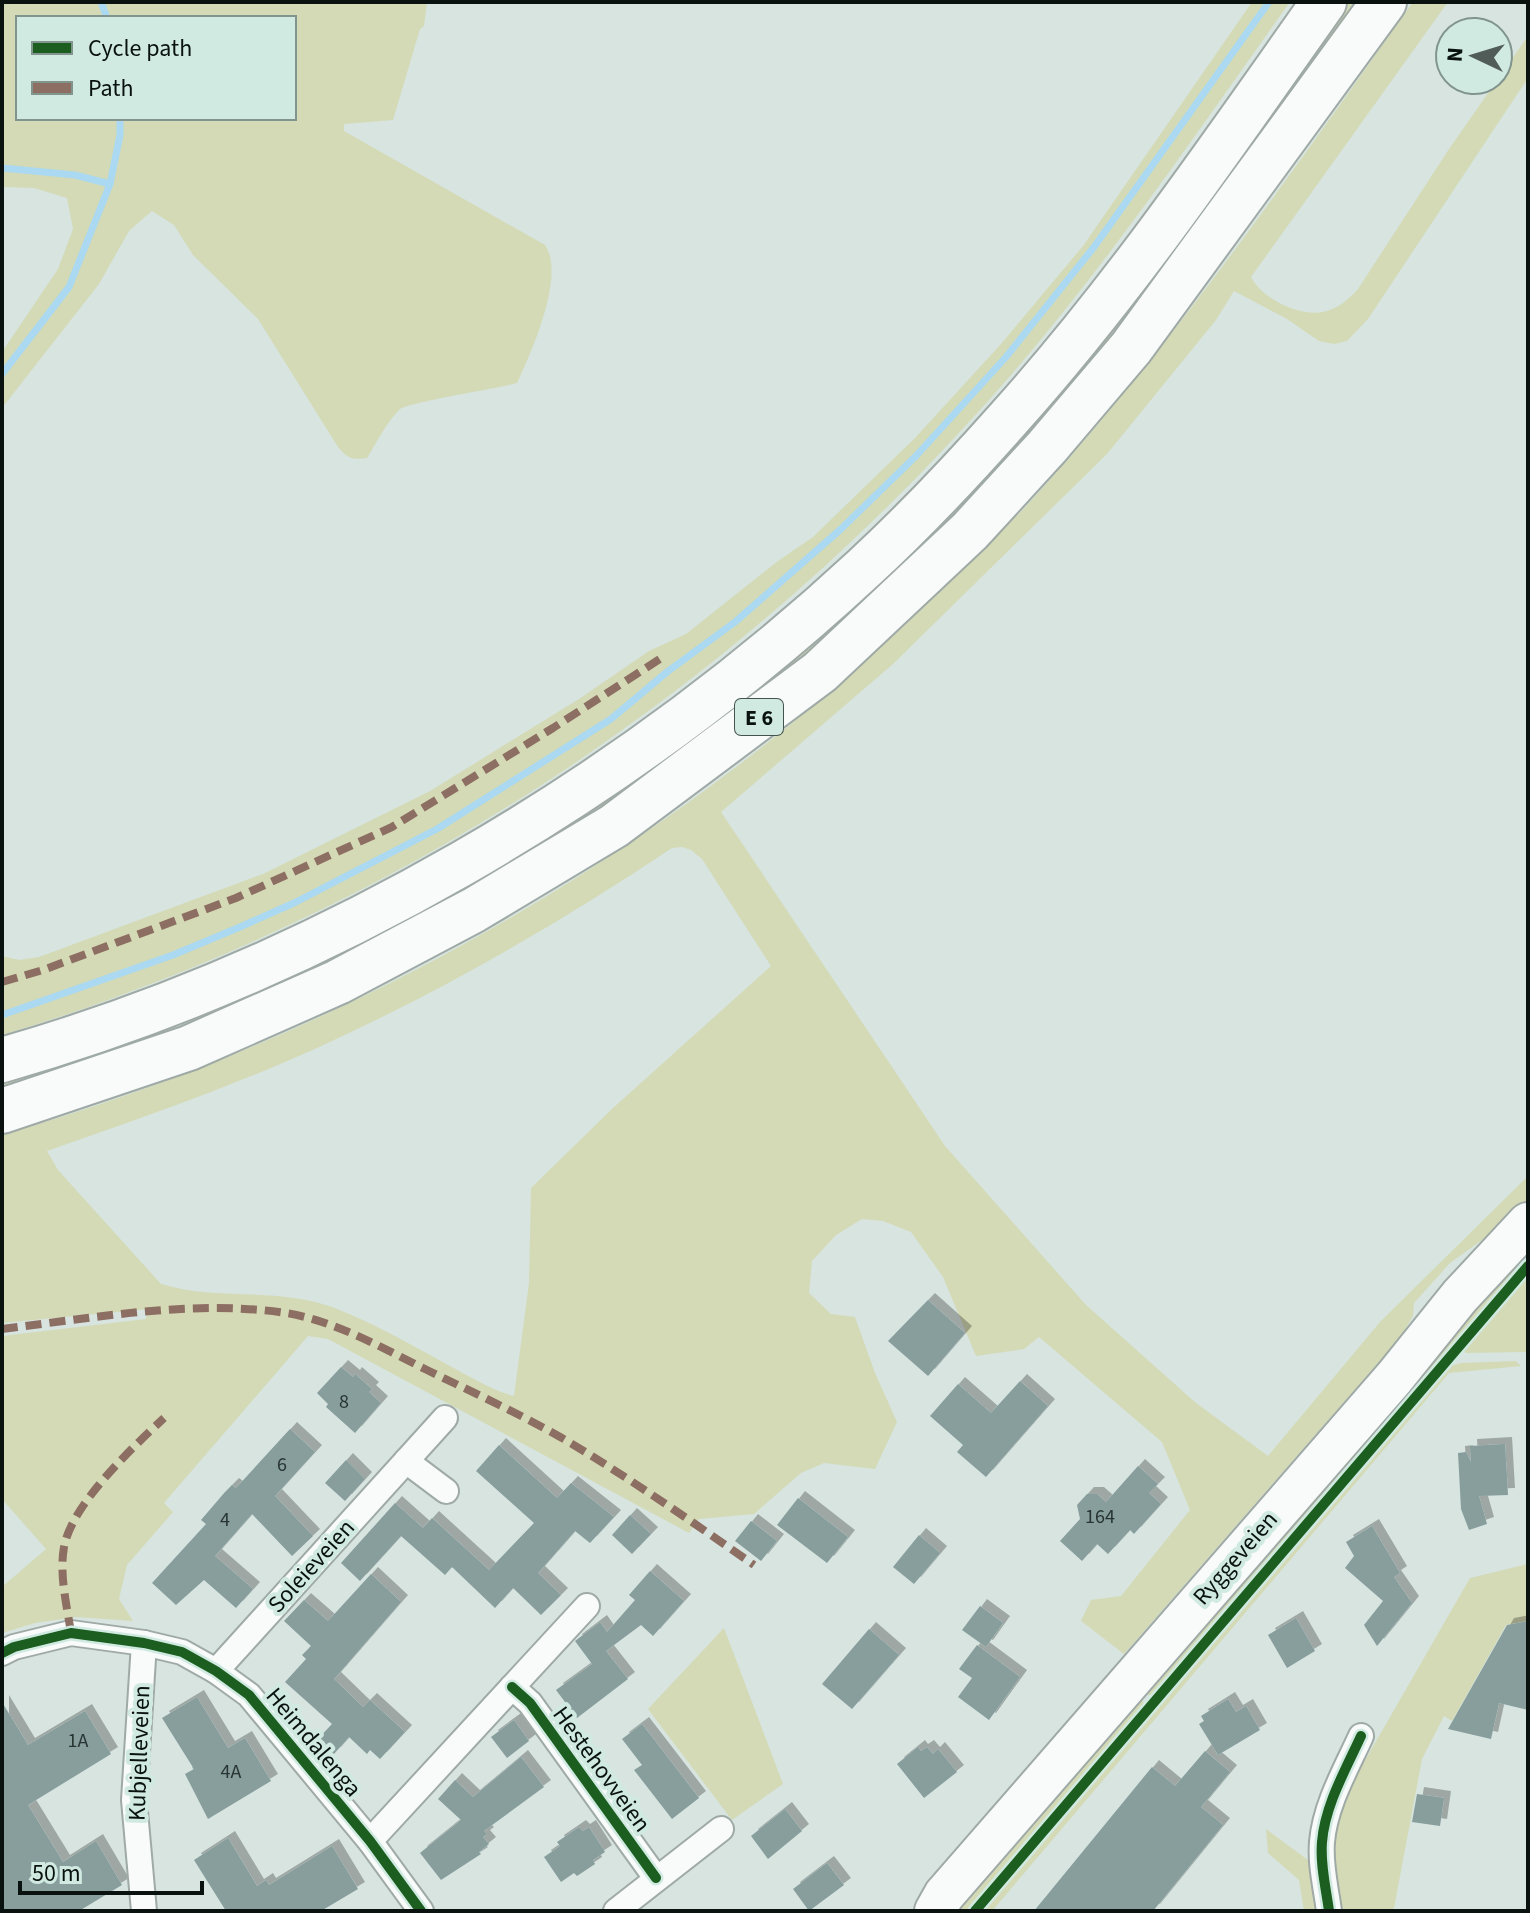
<svg xmlns="http://www.w3.org/2000/svg" width="1530" height="1913" font-family="'Source Sans 3',sans-serif">
	<style>
		.green { fill: #d4dab5; fill-rule: evenodd }
		.lines { fill: none; stroke-linecap: round; stroke-linejoin: round }
		.stream { stroke: #aad9f1; stroke-width: 7 }
		.building { fill: #879e9d; filter: url(#shadow) }
		.street-casing { stroke: #9faaa6; stroke-width: 28 }
		.primary-casing { stroke: #9faaa6; stroke-width: 44 }
		.highway-casing { stroke: #9faaa6; stroke-width: 48 }
		.street { stroke: #f9fbfa; stroke-width: 24 }
		.primary { stroke: #f9fbfa; stroke-width: 40 }
		.highway { stroke: #f9fbfa; stroke-width: 44 }
		.quiet { stroke: #8d6e63; stroke-width: 8; stroke-dasharray: 16 8; stroke-linecap: butt }
		.cycleway-casing { stroke: #d1eae1; stroke-width: 15 }
		.cycleway { stroke: #1b5e20; stroke-width: 10 }
		.labels { text-anchor: middle; stroke-width: 8; stroke-linejoin: round; paint-order: stroke }
		.number-label { font-size: 20px; fill: #283532 }
		.shield { fill: #d1eae1; stroke: #45534e; stroke-width: 2 }
		.shield-label { font-size: 22px; font-weight: bold; fill: #09120f }
		.street-label { font-size: 24px; fill: #09120f; stroke: #d1eae1 }
	</style>
	<defs>
		<filter id="shadow"><feDropShadow dx="7" dy="-7" stdDeviation="0" flood-color="#0004"/></filter>
	</defs>
	<rect width="100%" height="100%" fill="#d7e4e0"/>
	<g class="green">
		<path d="M2,2H427L424,26L420,29L393,120L344,124V131L545,245C566,275 531,353 517,383C496,389 407,402 399,410C386,423 377,442 367,458C353,460 348,459 338,447L258,319L193,255L174,225L152,211L129,231L99,284L2,408V352L58,269L73,229L67,198L34,188L2,187ZM18,18H294V118H18Z"/>
		<path d="M1252,2H1290C1200,128 1112,258 1011,375C738,689 400,914 2,1035V956L19,960L39,957L263,874L430,791L579,699L649,651L686,634L778,561L813,537L915,438L1001,344L1083,246Z"/>
		<polygon points="1346,2 1361,2 1189,242 1027,446 849,623 643,787 469,896 224,1012 222,1001 804,645"/>
		<path d="M1413,2H1448L1251,277C1262,299 1302,319 1327,311C1340,307 1350,298 1358,289L1449,149L1528,36V78L1368,319L1347,341L1334,344L1319,341L1287,319L1234,291L1216,320L1107,454L893,664L721,812L945,1146L1086,1305L1196,1403L1268,1456L1380,1322L1528,1176V1203L1518,1214L1450,1263L1414,1303L1413,1316L1400,1338L1124,1654L1081,1621L1091,1600L1121,1596L1190,1510L1162,1442L1039,1337L1024,1349L976,1356L943,1277L911,1232L883,1221L862,1219L836,1235L812,1261L809,1293L831,1314L855,1317L875,1373L897,1422L875,1469L824,1463L801,1473L754,1514L699,1519L689,1533L328,1339L308,1336L164,1503L173,1512L127,1565L119,1599L133,1621L76,1617L35,1623L2,1633V1587L46,1549L2,1499V1336L146,1319L148,1309L2,1323V1135C349,1035 668,853 929,602C969,564 1010,525 1047,483C1181,333 1296,166 1413,2ZM682,847L691,850L702,859L771,966L613,1108L531,1188L529,1283L514,1396C491,1390 469,1376 448,1365C410,1344 372,1322 332,1307C277,1287 216,1301 161,1284L58,1170L47,1151C139,1119 231,1087 319,1047C442,991 560,923 672,848Z"/>
		<polygon points="122,1043 123,1053 2,1094 2,1078"/>
		<polygon points="1518,1263 1518,1267 1153,1697 1144,1693 1419,1369"/>
		<polygon points="1528,1272 1528,1352 1466,1353 1461,1350"/>
		<polygon points="1516,1361 1521,1366 1449,1373 992,1911 979,1911 1446,1367 1461,1363"/>
		<polygon points="1528,1564 1528,1621 1506,1625 1452,1721 1444,1716 1422,1759 1394,1908 1390,1911 1335,1911 1330,1852 1348,1790 1470,1578"/>
		<polygon points="724,1628 783,1784 732,1820 648,1709"/>
		<polygon points="1138,1698 1142,1699 1144,1704 967,1911 959,1911 971,1893"/>
		<polygon points="1266,1829 1312,1863 1321,1911 1304,1911 1299,1880 1268,1853"/>
	</g>
	<g class="lines">
		<g class="stream">
			<polyline points="101,2 107,18"/>
			<polyline points="2,168 75,175 110,184"/>
			<polyline points="2,374 69,287 110,184 120,135 120,118"/>
			<polyline points="2,1015 173,955 240,927 294,903 437,829 611,719 667,672 735,622 841,529 916,456 1006,357 1094,247 1269,2"/>
		</g>
	</g>
	<g class="building">
		<polygon points="928,1300 965,1333 928,1376 888,1341"/>
		<polygon points="341,1367 353,1377 355,1374 372,1389 369,1392 381,1403 355,1433 326,1407 328,1404 317,1393"/>
		<polygon points="1020,1381 1048,1406 986,1477 957,1452 963,1445 930,1416 958,1384 991,1413"/>
		<polygon points="290,1429 315,1452 275,1496 313,1536 292,1556 252,1514 215,1556 253,1589 236,1608 204,1580 176,1605 152,1583 206,1524 201,1520 225,1492 232,1485 236,1488"/>
		<polygon points="1505,1444 1508,1495 1479,1496 1487,1524 1469,1530 1461,1509 1458,1453 1466,1452 1471,1462 1470,1446"/>
		<polygon points="499,1445 557,1498 571,1483 614,1517 590,1543 575,1531 538,1573 561,1595 541,1615 513,1588 495,1608 452,1567 445,1575 401,1536 360,1581 341,1563 395,1503 423,1528 432,1518 489,1570 534,1523 476,1471"/>
		<polygon points="346,1460 365,1479 345,1501 325,1483"/>
		<polygon points="1138,1466 1158,1484 1149,1493 1161,1504 1134,1534 1130,1530 1108,1554 1097,1544 1082,1561 1060,1541 1080,1519 1077,1505 1087,1494 1097,1494 1106,1502"/>
		<polygon points="798,1498 848,1537 827,1563 777,1525"/>
		<polygon points="630,1515 651,1534 632,1554 612,1535"/>
		<polygon points="751,1521 777,1541 761,1561 735,1541"/>
		<polygon points="1372,1526 1400,1573 1394,1577 1412,1603 1377,1646 1364,1625 1383,1601 1345,1568 1354,1556 1346,1542"/>
		<polygon points="919,1535 940,1553 914,1584 893,1567"/>
		<polygon points="650,1571 684,1601 653,1636 641,1625 606,1651 628,1679 577,1718 556,1690 592,1664 575,1641 600,1622 607,1632 635,1600 629,1595"/>
		<polygon points="371,1574 401,1602 334,1679 363,1707 370,1700 405,1732 380,1759 370,1750 367,1754 349,1737 334,1754 317,1740 332,1724 285,1682 306,1659 302,1655 311,1646 284,1621 304,1600 328,1621"/>
		<polygon points="980,1606 1003,1623 986,1647 962,1630"/>
		<polygon points="1296,1618 1315,1651 1287,1668 1268,1635"/>
		<polygon points="1528,1621 1528,1710 1499,1703 1491,1739 1448,1729 1507,1625"/>
		<polygon points="869,1629 899,1655 852,1709 822,1684"/>
		<polygon points="977,1645 1020,1677 989,1720 958,1697 972,1678 959,1669"/>
		<polygon points="197,1697 228,1748 245,1738 271,1781 208,1819 185,1774 194,1769 162,1718"/>
		<polygon points="1228,1699 1236,1712 1246,1706 1260,1730 1218,1755 1199,1724 1204,1721 1201,1716"/>
		<polygon points="2,1702 28,1745 85,1711 111,1754 28,1805 63,1862 96,1841 122,1885 79,1911 2,1911"/>
		<polygon points="514,1720 529,1741 507,1758 491,1737"/>
		<polygon points="642,1724 699,1798 672,1819 634,1770 642,1765 622,1739"/>
		<polygon points="918,1747 921,1751 927,1747 933,1754 938,1749 957,1772 924,1798 897,1764"/>
		<polygon points="1205,1751 1230,1772 1201,1807 1223,1825 1153,1911 1034,1911 1152,1767 1175,1786"/>
		<polygon points="521,1757 544,1787 484,1831 487,1834 483,1837 489,1844 479,1852 481,1854 441,1880 420,1853 461,1820 438,1799 455,1780 473,1797"/>
		<polygon points="1417,1794 1444,1798 1440,1826 1412,1822"/>
		<polygon points="785,1809 802,1831 768,1859 751,1836"/>
		<polygon points="579,1827 583,1831 589,1827 605,1852 593,1860 595,1864 577,1876 574,1873 561,1882 544,1857 560,1846 557,1842"/>
		<polygon points="228,1838 257,1886 266,1880 269,1885 332,1846 358,1889 321,1911 226,1911 194,1860"/>
		<polygon points="827,1863 844,1885 809,1911 793,1889"/>
	</g>
	<g class="lines">
		<g class="street-casing">
			<g id="street">
				<polyline points="406,1461 446,1491"/>
				<polyline points="2,1653 14,1647 71,1633 144,1643 182,1652 216,1671 249,1695 370,1841 421,1911"/>
				<polyline points="216,1671 445,1418"/>
				<polyline points="512,1687 530,1703 656,1878"/>
				<polyline points="370,1841 587,1606"/>
				<polyline points="144,1911 134,1800 144,1643"/>
				<polyline points="616,1911 721,1829"/>
				<path d="M1329,1911C1326,1888 1320,1865 1322,1842C1325,1805 1346,1769 1361,1736"/>
			</g>
		</g>
		<g class="primary-casing">
			<polyline id="primary" points="935,1911 944,1895 1394,1378 1460,1296 1528,1223"/>
		</g>
		<g class="highway-casing">
			<g id="highway">
				<path d="M2,1060C318,970 624,791 864,568C915,521 963,470 1009,418C1125,289 1224,143 1324,2"/>
				<polyline points="2,1111 189,1048 338,982 474,910 614,826 820,672 970,531 1047,447 1131,348 1384,2"/>
			</g>
		</g>
		<use href="#street" class="street"/>
		<use href="#primary" class="primary"/>
		<use href="#highway" class="highway"/>
		<g class="quiet">
			<polyline points="2,982 43,970 236,898 392,827 553,728 666,655"/>
			<path d="M2,1329C94,1318 193,1299 286,1313C336,1321 382,1348 427,1370C472,1392 518,1413 562,1438C628,1477 691,1521 754,1565"/>
			<path d="M71,1633C67,1606 59,1575 64,1547C72,1504 132,1448 164,1418"/>
		</g>
		<g class="cycleway-casing">
			<g id="cycleway">
				<polyline points="2,1653 14,1647 71,1633 144,1643 182,1652 216,1671 249,1695 370,1841 421,1911"/>
				<polyline points="512,1687 530,1703 656,1878"/>
				<polyline points="975,1911 1528,1266"/>
				<path d="M1329,1911C1326,1888 1320,1865 1322,1842C1325,1805 1346,1769 1361,1736"/>
			</g>
		</g>
		<use href="#cycleway" class="cycleway"/>
	</g>
	<g class="labels">
		<g class="number-label">
			<text x="344" y="1408">8</text>
			<text x="282" y="1471">6</text>
			<text x="1100" y="1523">164</text>
			<text x="225" y="1526">4</text>
			<text x="78" y="1747">1A</text>
			<text x="231" y="1778">4A</text>
		</g>
		<rect class="shield" x="735" y="699" width="48" height="36" rx="6"/>
		<g class="shield-label">
			<text x="759" y="725">E 6</text>
		</g>
		<g class="street-label">
			<text transform="translate(1235 1558) rotate(-49)" y="8">Ryggeveien</text>
			<text transform="translate(311 1566) rotate(-48)" y="8">Soleieveien</text>
			<text transform="translate(314 1742) rotate(50)" y="8">Heimdalenga</text>
			<text transform="translate(139 1753) rotate(-88)" y="8">Kubjelleveien</text>
			<text transform="translate(602 1769) rotate(54)" y="8">Hestehovveien</text>
		</g>
	</g>
	<rect width="1530" height="1913" fill="none" stroke="#09120f" stroke-width="8"/>
	<rect x="16" y="16" width="280" height="104" fill="#d1eae1" stroke="#81948d" stroke-width="2"/>
	<rect x="32" y="42" width="40" height="12" fill="#1b5e20" stroke="#81948d" stroke-width="2"/>
	<text x="88" y="56" font-size="24" fill="#09120f">Cycle path</text>
	<rect x="32" y="82" width="40" height="12" fill="#8d6e63" stroke="#81948d" stroke-width="2"/>
	<text x="88" y="96" font-size="24" fill="#09120f">Path</text>
	<g transform="translate(1474 56) rotate(274)"><circle r="38" fill="#d1eae1" stroke="#81948d" stroke-width="2"/>
	<path d="M0-6L14 30L0 20L-14 30Z" fill="#515c58"/>
	<text y="-12" font-size="22" font-weight="bold" text-anchor="middle" fill="#09120f">N</text>
	</g>
	<path d="M20 1881v12h182v-12" fill="none" stroke="#09120f" stroke-width="4"/>
	<text x="32" y="1881" font-size="24" fill="#09120f" stroke="#d1eae1" stroke-width="6" paint-order="stroke">50 m</text>
</svg>
